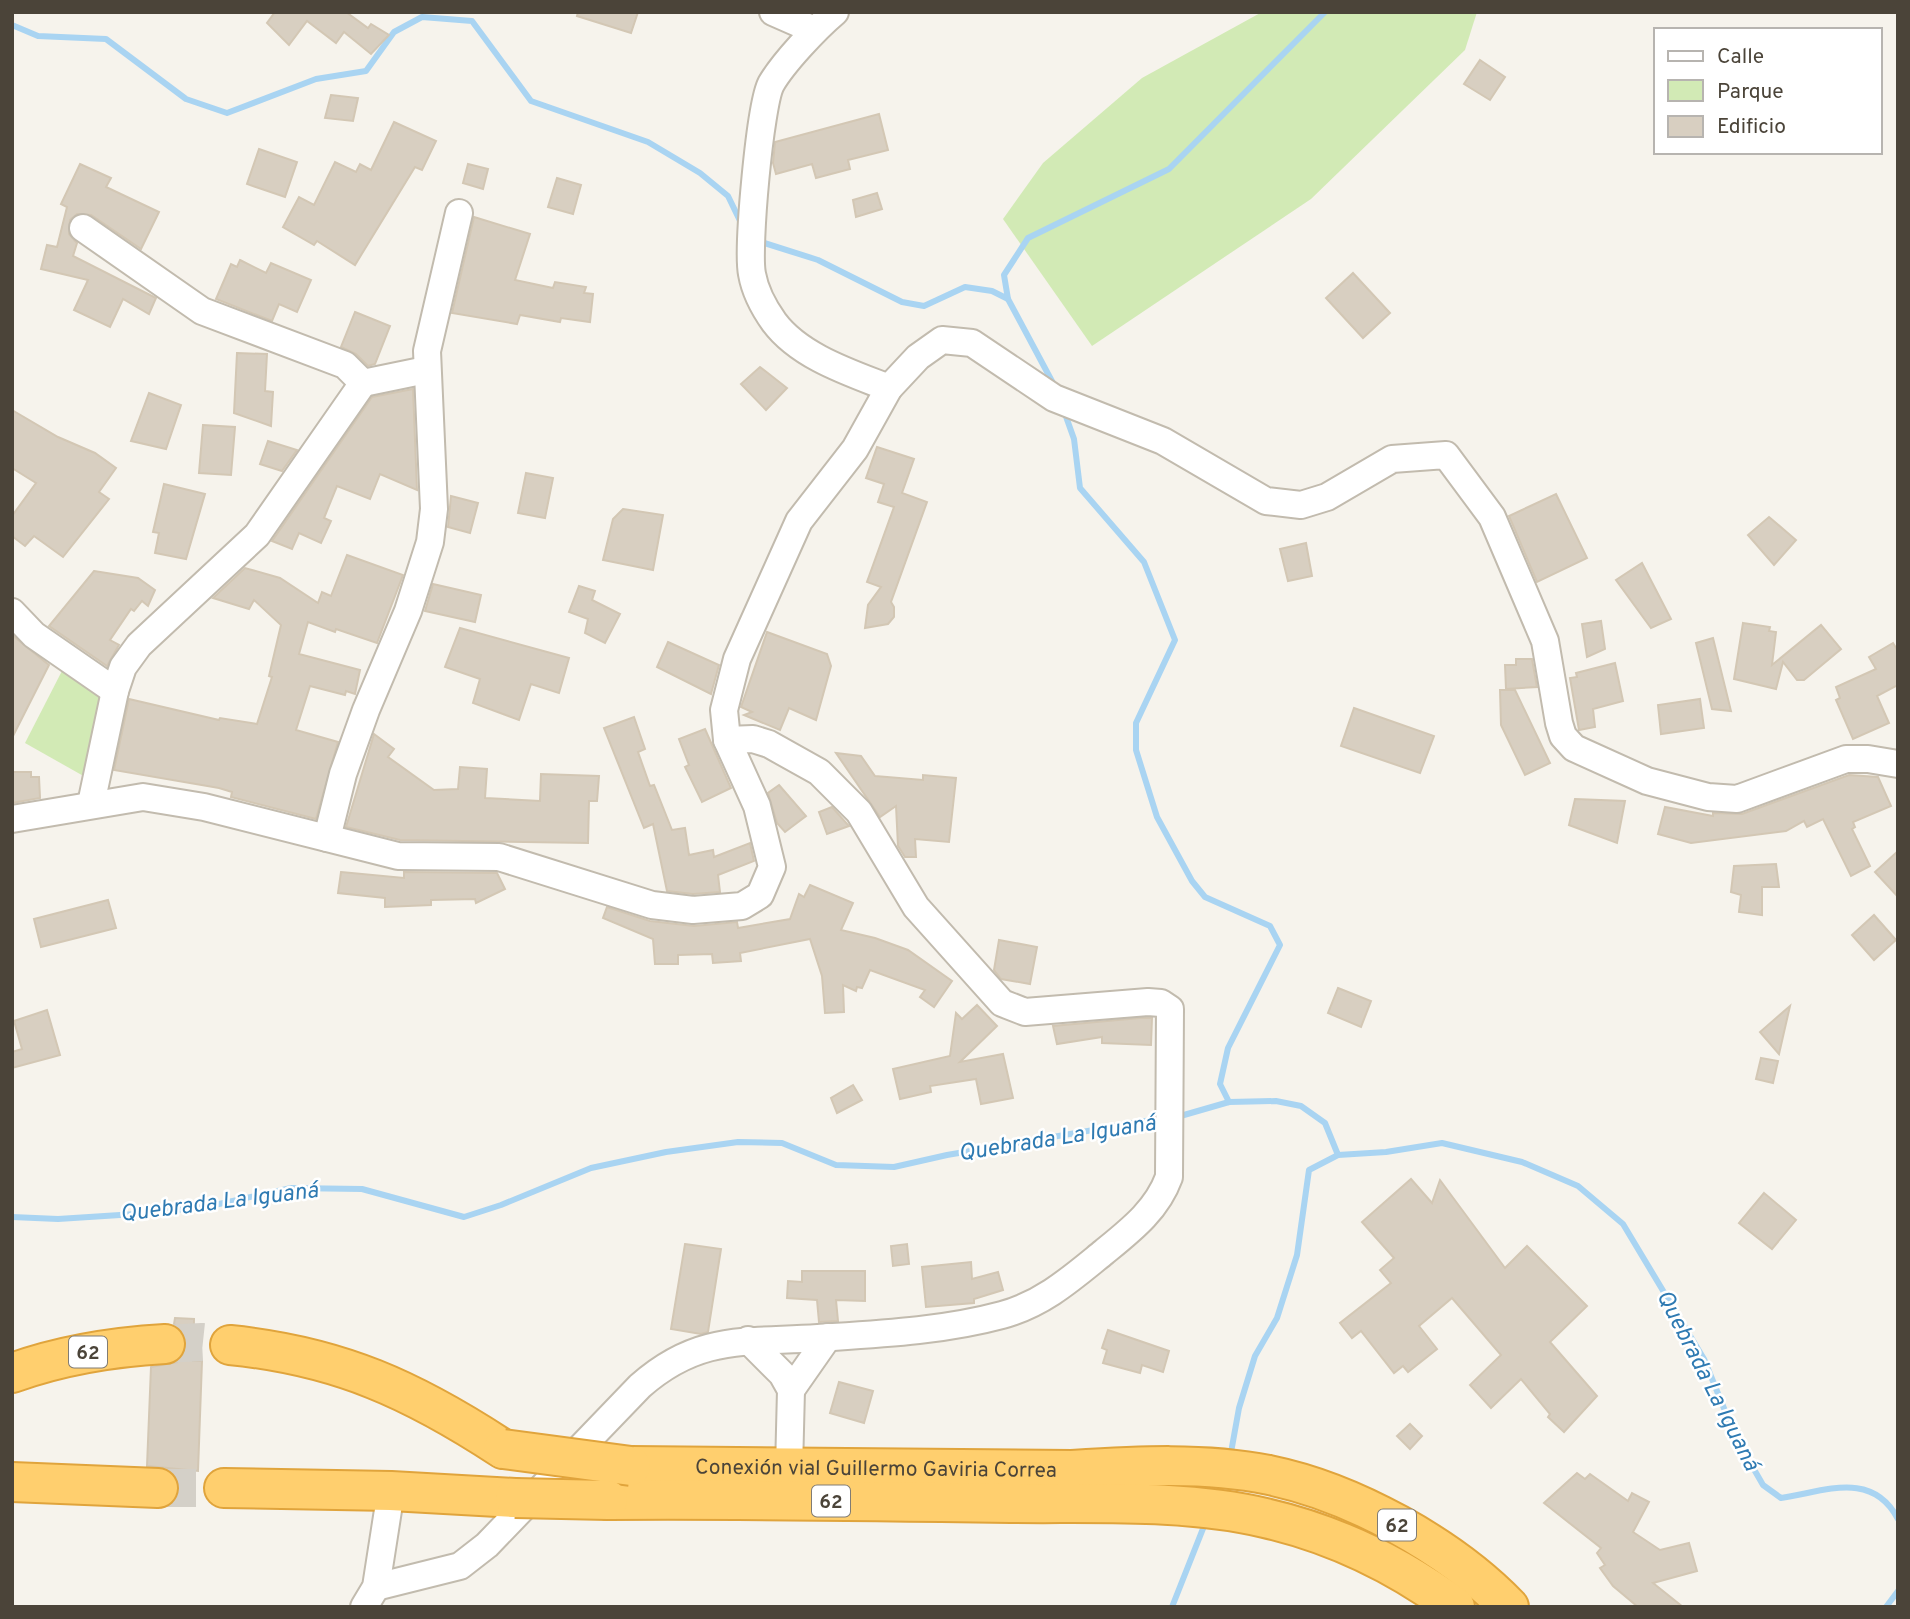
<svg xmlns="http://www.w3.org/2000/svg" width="1910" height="1619" font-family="Overpass,sans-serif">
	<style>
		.green { fill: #d2eab5 }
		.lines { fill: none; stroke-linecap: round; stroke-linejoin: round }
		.stream { stroke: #a9d4f2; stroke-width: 6 }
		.building { fill: #d8cfc1; stroke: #d3c7b4; stroke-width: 2 }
		.highway-tunnel { stroke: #d4d0c8; stroke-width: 38; stroke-dasharray: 38 19; stroke-linecap: butt }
		.minor-casing { stroke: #c2bbae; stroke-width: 30 }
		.highway-casing { stroke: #e0a43c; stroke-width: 42 }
		.minor { stroke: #fff; stroke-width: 26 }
		.highway { stroke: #ffcf6e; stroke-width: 38 }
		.highway-bridge-casing { stroke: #e0a43c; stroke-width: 42; stroke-linecap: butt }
		.highway-bridge { stroke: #ffcf6e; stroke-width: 38 }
		.labels { text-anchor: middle; stroke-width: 5; stroke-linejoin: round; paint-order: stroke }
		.shield { fill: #fff; stroke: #817c74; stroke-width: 2 }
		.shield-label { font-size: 19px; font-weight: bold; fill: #4b4439 }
		.street-label { font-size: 21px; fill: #4b4439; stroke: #fff }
		.water-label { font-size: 23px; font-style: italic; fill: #2e7ab2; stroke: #fff }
	</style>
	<rect width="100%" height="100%" fill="#f6f3ec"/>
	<g class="green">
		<polygon points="1262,12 1477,12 1465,50 1311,199 1092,346 1003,219 1043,163 1142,78"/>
		<polygon points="64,667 107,691 87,778 25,743"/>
	</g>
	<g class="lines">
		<g class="stream">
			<polyline points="12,25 38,36 106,39 186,99 227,113 316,79 366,71 394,32 422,17 472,21 531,101 648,142 700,173 728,196 743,227"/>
			<polyline points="758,241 818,260 902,302 924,306 965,287 992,291 1008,299 1054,385"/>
			<polyline points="1008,299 1004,275 1028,238 1169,169 1325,12"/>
			<polyline points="1064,411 1074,439 1080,488 1144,562 1175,640 1136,723 1136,750 1157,817 1192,881 1205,897 1270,926 1280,945 1228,1048 1220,1084 1229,1102"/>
			<path d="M1177,1117L1229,1102L1276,1101L1301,1106L1325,1123L1338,1155L1386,1152L1442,1143L1522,1162L1578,1186L1623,1224L1704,1359L1736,1438L1763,1485L1781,1498C1823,1492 1872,1469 1898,1519"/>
			<polyline points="12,1217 58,1219 151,1213 210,1206 291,1188 362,1189 464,1217 501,1205 591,1168 666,1152 738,1142 782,1143 836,1165 894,1167 947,1155 1163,1118"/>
			<polyline points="1230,1458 1239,1408 1255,1356 1277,1318 1297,1255 1309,1170 1338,1155"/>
			<polyline points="1172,1607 1206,1521"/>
			<polyline points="1886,1607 1898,1591"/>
		</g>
	</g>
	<g class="building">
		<polygon points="275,12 346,12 368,28 371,24 389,35 371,54 344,32 336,43 307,21 289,45 267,23"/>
		<polygon points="578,12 638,12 631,33 577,16"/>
		<polygon points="1480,60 1505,77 1490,100 1464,84"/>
		<polygon points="331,95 358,98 353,121 325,118"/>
		<polygon points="879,114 888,150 848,160 850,169 816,178 812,164 776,174 773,163 775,142"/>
		<polygon points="394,122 436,141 422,170 415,167 355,265 317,241 314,245 283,227 299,197 314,205 335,162 356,172 360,164 371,170"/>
		<polygon points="259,149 297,162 285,197 247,184"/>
		<polygon points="80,164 111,178 106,187 159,212 141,249 91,215 77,214 70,220 69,234 77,243 73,256 156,298 149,314 123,299 110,327 74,310 88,280 41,269 47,245 57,247 67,207 61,204"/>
		<polygon points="468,164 488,169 483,189 463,183"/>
		<polygon points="557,178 581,185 573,214 548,207"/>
		<polygon points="877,193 882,209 856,217 853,200"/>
		<polygon points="474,217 530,234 515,280 553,288 555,282 586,287 584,293 593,294 590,322 561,318 560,322 520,315 517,324 452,313"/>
		<polygon points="240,260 266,273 271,263 311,280 297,312 279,304 272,321 216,299 231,264 237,267"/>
		<polygon points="1353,273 1390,313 1363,338 1326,298"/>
		<polygon points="355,312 390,326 375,364 368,366 356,354 341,347"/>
		<polygon points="237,353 267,354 265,391 273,392 271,426 234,413"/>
		<polygon points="760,367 787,388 766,410 741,384"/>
		<polygon points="413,389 417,490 380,474 370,499 337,486 324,518 331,521 321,543 299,533 292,549 272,541 372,397"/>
		<polygon points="149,393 181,405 166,449 131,441"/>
		<polygon points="12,410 58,437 95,453 116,468 99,492 109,499 63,557 34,536 25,546 12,536 12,516 36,483 12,468"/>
		<polygon points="203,425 235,427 231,475 199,473"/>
		<polygon points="268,441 297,450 282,471 260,464"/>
		<polygon points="877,447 914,459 902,493 927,502 891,602 894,607 894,617 888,624 865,628 868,605 881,587 867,582 894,507 878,502 884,484 866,478"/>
		<polygon points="526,473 553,478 545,518 518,513"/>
		<polygon points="164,484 205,494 186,559 155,553 159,533 153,532"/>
		<polygon points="1556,494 1587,558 1537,582 1509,516"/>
		<polygon points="451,496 478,503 470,533 448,527"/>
		<polygon points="623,509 663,515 653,570 603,560 613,519"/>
		<polygon points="1769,517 1796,540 1774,565 1748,535"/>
		<polygon points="1306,543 1312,576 1288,581 1280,549"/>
		<polygon points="347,555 403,575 377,643 336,629 335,632 308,622 299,654 360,670 355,694 346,691 345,695 310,686 296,730 338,742 316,819 231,797 232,792 219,788 114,770 129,699 219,720 220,718 257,724 272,677 269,676 281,625 254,600 249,609 213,598 245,568 280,578 318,603 322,592 331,596"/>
		<polygon points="1642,563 1671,619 1651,628 1616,580"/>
		<polygon points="94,571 138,578 155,590 148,606 142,601 134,611 131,609 110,640 119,645 107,666 49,626"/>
		<polygon points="433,584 481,595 475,622 425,611"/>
		<polygon points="579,586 595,591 592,600 620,614 605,643 585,633 588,619 569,612"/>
		<polygon points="1601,621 1605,649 1587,657 1582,624"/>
		<polygon points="1743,623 1770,627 1769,631 1776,632 1772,665 1821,625 1841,649 1804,680 1797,680 1783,662 1776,689 1734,679"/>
		<polygon points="460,628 569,658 559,693 531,684 519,720 473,703 480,679 445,667"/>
		<polygon points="767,632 827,654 831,666 816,720 789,708 780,730 744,715 752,712 741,707"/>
		<polygon points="12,635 49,665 12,738"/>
		<polygon points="1713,638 1731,711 1712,709 1696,643"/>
		<polygon points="668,642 719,665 711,694 657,667"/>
		<polygon points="1893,643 1898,651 1898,685 1877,696 1889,723 1853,739 1836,700 1840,698 1836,687 1876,669 1869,657"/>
		<polygon points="1516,659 1532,659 1537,687 1506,689 1505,665 1516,665"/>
		<polygon points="1615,663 1623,701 1593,709 1595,727 1579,730 1570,678 1577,677 1576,673"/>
		<polygon points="1500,690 1515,690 1550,763 1525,775 1501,725"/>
		<polygon points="1700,699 1704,728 1661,734 1658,705"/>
		<polygon points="1354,708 1434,736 1420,773 1341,746"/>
		<polygon points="634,717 645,749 638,752 650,786 654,785 672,830 685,828 689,855 713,850 714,857 750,843 754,861 718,875 720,892 693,894 667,891 653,824 644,828 604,728"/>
		<polygon points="705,729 731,788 702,802 685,767 689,765 679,739"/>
		<polygon points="374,734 394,749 388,757 434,790 458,789 460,767 487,769 485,798 540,801 541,774 599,776 597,801 589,801 588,843 400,840 346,827"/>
		<polygon points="836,753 861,756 875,776 923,780 923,775 956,778 949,842 915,839 916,857 905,857 898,846 896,806 880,817"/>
		<polygon points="12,772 31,772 31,777 39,777 40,798 12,803"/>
		<polygon points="1849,775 1878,777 1891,806 1853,822 1855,827 1852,829 1870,866 1851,876 1823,819 1807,827 1804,821 1786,831 1691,843 1658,834 1665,807 1713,816 1713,813 1742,814"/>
		<polygon points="779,785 806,816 785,832 777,823 768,793"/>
		<polygon points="1575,799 1625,801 1617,843 1569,825"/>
		<polygon points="832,807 849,826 827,834 819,812"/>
		<polygon points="1898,851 1898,897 1875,872"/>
		<polygon points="1776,864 1779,887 1762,887 1762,915 1739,912 1741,895 1731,892 1734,866"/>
		<polygon points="341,872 404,878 404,872 497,873 505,889 476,903 475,899 431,900 431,905 385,907 385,898 338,893"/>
		<polygon points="810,885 853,903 841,930 875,938 908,950 952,981 934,1007 920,997 925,990 870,970 862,988 857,987 856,991 843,985 844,1012 825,1013 822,976 810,939 740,953 741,961 713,963 712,954 678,955 678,964 655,964 653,939 603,918 607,907 650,921 694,926 737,922 738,928 790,919 799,894 804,897"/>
		<polygon points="108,900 116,928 41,947 34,919"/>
		<polygon points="1874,915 1896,940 1874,960 1852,935"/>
		<polygon points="999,940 1037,947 1030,984 1001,979 994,970"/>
		<polygon points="1338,988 1371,1001 1361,1027 1328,1013"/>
		<polygon points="977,1005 997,1026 960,1062 1003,1054 1013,1098 981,1104 976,1079 930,1086 931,1092 900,1099 893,1069 950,1056 956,1013 962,1019"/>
		<polygon points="1790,1006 1779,1054 1760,1032"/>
		<polygon points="47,1010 60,1055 12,1068 12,1052 22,1049 14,1021"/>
		<polygon points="1140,1018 1152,1018 1151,1045 1102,1043 1102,1037 1057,1044 1053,1026"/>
		<polygon points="1761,1058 1778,1061 1773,1083 1756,1079"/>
		<polygon points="853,1085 862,1100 837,1113 831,1098"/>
		<polygon points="1411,1179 1432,1203 1440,1180 1505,1268 1527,1246 1587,1306 1550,1342 1597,1396 1564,1432 1548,1417 1550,1414 1521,1379 1491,1408 1470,1385 1501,1355 1452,1298 1419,1326 1437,1349 1408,1372 1403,1366 1394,1373 1361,1331 1352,1338 1340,1323 1391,1283 1380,1270 1394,1258 1362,1222"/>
		<polygon points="1764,1193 1796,1220 1772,1249 1739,1223"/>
		<polygon points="685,1244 721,1249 708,1332 701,1334 671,1329"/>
		<polygon points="907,1244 909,1264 893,1266 891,1246"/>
		<polygon points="971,1262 972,1279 998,1272 1003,1290 974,1299 974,1303 926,1307 922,1267"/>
		<polygon points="802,1271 865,1271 865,1301 836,1300 838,1321 819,1322 817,1300 787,1298 788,1281 802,1282"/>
		<polygon points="175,1318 194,1319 193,1361 202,1361 198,1471 147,1466 151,1367 177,1362 184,1354 187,1343 183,1332 174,1324"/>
		<polygon points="1108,1330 1169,1351 1163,1372 1142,1365 1140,1373 1103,1363 1107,1350 1102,1348"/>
		<polygon points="839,1382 873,1391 864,1423 830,1413"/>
		<polygon points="1410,1424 1422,1436 1410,1449 1397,1436"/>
		<polygon points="1577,1473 1585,1479 1590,1474 1628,1501 1632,1493 1649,1502 1633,1532 1660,1550 1689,1543 1697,1571 1653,1583 1683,1607 1638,1607 1613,1586 1600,1568 1605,1565 1597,1553 1601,1548 1544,1503"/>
	</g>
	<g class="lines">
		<g class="highway-tunnel">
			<polyline points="165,1344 202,1342 230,1345"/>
			<polyline points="158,1488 224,1488"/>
		</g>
		<g class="minor-casing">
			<g id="minor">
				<polyline points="773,12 814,30"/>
				<path d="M835,12C816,28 783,63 771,84C760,105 747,249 752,274C755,291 764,308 774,322C800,357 851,373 889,388"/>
				<polyline points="83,228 202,311 345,365 363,383 426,370"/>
				<polyline points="12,612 34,635 115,691"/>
				<polyline points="91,804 115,691 123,667 139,645 257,535 363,383"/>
				<polyline points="12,819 143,797 204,807 398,856 499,857 652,905 693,910 742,906 760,895 772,867 757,806 727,740 724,710 737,659 799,521 855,449 889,388 918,357 942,340 972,343 1054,398 1163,441 1266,501 1301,505 1327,497 1392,459 1446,455 1492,517 1545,641 1559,723 1563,736 1574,748 1647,781 1708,797 1737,799 1846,759 1868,759 1898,764"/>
				<polyline points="327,838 343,774 366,710 408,611 430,542 434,509 427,351 459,213"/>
				<polyline points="748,1340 782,1374 791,1390 789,1469"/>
				<polyline points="791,1390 828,1337"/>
				<path d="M376,1587L460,1566L487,1545L640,1386C699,1334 746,1343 818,1338C879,1334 943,1331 1002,1315C1043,1304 1072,1278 1104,1252C1131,1230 1157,1210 1169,1177L1170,1009L1161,1003L1148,1002L1025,1012L1002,1003L916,907L859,812L819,772L769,744L753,739L727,740"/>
				<polyline points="364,1607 376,1587 391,1491"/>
			</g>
		</g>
		<g class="highway-casing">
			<g id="highway">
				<path d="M230,1345C339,1356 413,1390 503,1449"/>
				<path d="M12,1373C62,1355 112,1347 165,1344"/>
				<path id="s1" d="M631,1466L1072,1470C1136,1466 1205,1462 1269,1475C1352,1492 1450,1546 1509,1607"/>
				<polyline points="12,1482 158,1488"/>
				<polyline points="224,1488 391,1491 515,1498"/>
				<path d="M608,1500C742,1499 877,1501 1011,1503C1092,1504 1185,1499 1265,1518C1335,1534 1397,1564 1455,1607"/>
			</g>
		</g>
		<use href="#minor" class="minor"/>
		<use href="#highway" class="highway"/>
		<g class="highway-bridge-casing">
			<g id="highway-bridge">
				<polyline points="503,1449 631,1466"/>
				<polyline points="515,1498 608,1500"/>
			</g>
		</g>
		<use href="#highway-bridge" class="highway-bridge"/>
	</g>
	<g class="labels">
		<g class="shield">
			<rect x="69" y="1336.5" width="38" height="31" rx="5"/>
			<rect x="812" y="1485.5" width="38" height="31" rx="5"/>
			<rect x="1378" y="1509.5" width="38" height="31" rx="5"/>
		</g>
		<g class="shield-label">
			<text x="88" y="1359">62</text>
			<text x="831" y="1508">62</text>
			<text x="1397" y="1532">62</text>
		</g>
		<g class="street-label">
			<text dy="7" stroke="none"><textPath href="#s1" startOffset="245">Conexión vial Guillermo Gaviria Correa</textPath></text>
		</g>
		<g class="water-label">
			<text transform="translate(1057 1137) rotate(-9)" y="8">Quebrada La Iguaná</text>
			<text transform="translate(219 1201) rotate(-7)" y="8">Quebrada La Iguaná</text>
			<text transform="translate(1709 1380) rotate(63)" y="8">Quebrada La Iguaná</text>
		</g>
	</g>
	<rect width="1910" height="1619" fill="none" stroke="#4b4439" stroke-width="28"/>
	<rect x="1654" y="28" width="228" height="126" fill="#ffffff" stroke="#b7b4b0" stroke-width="2"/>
	<rect x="1668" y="51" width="35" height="10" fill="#ffffff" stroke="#b7b4b0" stroke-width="2"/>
	<text x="1717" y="63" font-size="21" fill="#4b4439">Calle</text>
	<rect x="1668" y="80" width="35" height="21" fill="#d2eab5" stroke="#b7b4b0" stroke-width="2"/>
	<text x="1717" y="98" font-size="21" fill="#4b4439">Parque</text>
	<rect x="1668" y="116" width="35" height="21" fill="#d8cfc1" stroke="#b7b4b0" stroke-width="2"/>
	<text x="1717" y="133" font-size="21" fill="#4b4439">Edificio</text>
</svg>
